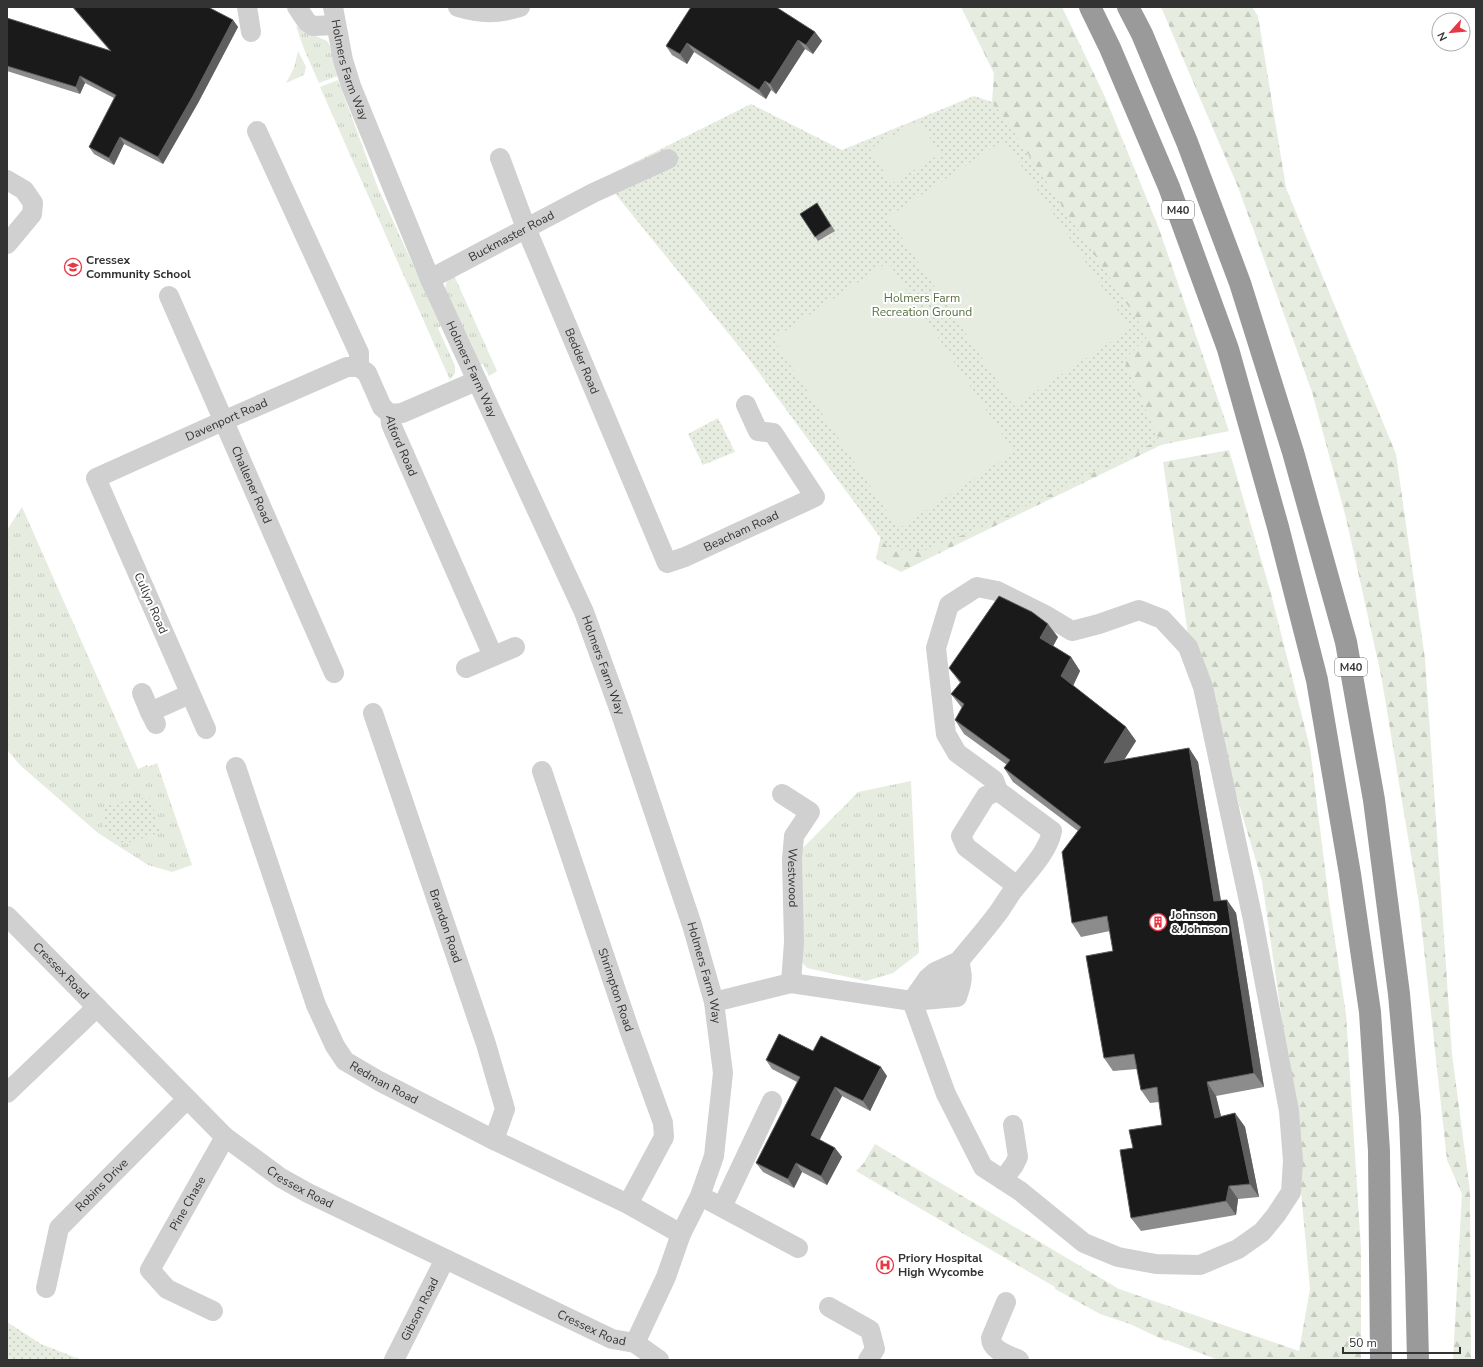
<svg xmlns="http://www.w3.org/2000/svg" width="1483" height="1367" font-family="'Nunito Sans',sans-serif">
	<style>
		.grass { fill: url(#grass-tufts) }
		.forest { fill: url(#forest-firs) }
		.park { fill: url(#park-dots) }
		.garden { fill: #e6ecdf }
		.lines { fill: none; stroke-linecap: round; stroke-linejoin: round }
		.minor { stroke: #d0d0d0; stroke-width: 20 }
		.highway { stroke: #9a9a9a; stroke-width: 22 }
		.wall { fill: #8c8c8c }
		.shaded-wall { fill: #5f5f5f }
		.building { fill: #1a1a1a; stroke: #5f5f5f }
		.labels { text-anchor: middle; stroke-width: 4; stroke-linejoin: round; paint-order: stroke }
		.shield { fill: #fff; stroke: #707070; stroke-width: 1 }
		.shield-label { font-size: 11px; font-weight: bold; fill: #333 }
		.street-label { font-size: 12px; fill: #333; stroke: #fff }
		.poi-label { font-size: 12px; font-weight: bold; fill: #333; stroke: #fff; text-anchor: start }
		.park-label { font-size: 12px; fill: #56703f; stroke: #fff }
	</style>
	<defs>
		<pattern id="grass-tufts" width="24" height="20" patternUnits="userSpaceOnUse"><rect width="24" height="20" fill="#e6ecdf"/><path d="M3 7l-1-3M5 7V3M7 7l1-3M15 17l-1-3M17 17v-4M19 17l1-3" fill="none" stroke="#c6cbc0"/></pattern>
		<pattern id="forest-firs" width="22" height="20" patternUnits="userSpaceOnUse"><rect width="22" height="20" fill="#e6ecdf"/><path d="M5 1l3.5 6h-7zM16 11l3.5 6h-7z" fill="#c6cbc0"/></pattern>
		<pattern id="park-dots" width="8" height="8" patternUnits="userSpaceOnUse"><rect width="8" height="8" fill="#e6ecdf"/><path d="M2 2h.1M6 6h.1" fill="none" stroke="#c6cbc0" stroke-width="1.8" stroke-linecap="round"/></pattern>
	</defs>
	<rect width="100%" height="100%" fill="#fff"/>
	<g class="grass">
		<polygon points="296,26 304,31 327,41 330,46 338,76 319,83 304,49"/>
		<polygon points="298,51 306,67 304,75 286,83 294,68"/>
		<polygon points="338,80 378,188 441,326 438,328 455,366 455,373 450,380 320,87"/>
		<path d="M453,273L497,371L489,376L483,364L479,365L445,293C445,284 447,279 453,273Z"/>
		<polygon points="22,507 138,769 147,765 148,767 157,763 192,865 172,872 148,865 98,833 21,766 7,750 7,530"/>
		<polygon points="911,781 919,953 893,973 866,981 807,968 802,962 798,853 858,792"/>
	</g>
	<g class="forest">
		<polygon points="961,7 1062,7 1105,97 1158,226 1229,431 1161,445 901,572 876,559 882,530 1119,358 1145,332 992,102 994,73"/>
		<polygon points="1161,7 1252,7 1258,16 1286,188 1396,454 1425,659 1452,1054 1470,1191 1471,1360 1453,1360 1462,1194 1447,1160 1419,903 1381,675 1346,518 1312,392 1238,187"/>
		<polygon points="1229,450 1270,590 1310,748 1329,901 1346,1014 1361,1249 1361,1360 1218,1360 1167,1340 1166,1341 1130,1324 1100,1314 1055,1289 1055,1287 856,1171 863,1164 875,1144 1119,1289 1299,1351 1310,1289 1291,1082 1262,881 1188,634 1163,462"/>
	</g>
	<g class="park">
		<polygon points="974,96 992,102 1003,116 1148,336 1124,360 1159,440 992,523 921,552 888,548 746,355 613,191 611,174 751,104 842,150"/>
		<polygon points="718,418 735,452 703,465 688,434"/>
		<path d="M149,797L151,801L159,828V831L155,834C148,836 131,843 124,843C117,842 106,835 103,828L104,805Z"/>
		<polygon points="7,1322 41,1344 82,1360 7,1360"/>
	</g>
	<g class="garden">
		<polygon points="919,120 940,154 891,184 870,149"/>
		<polygon points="1004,140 1130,329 1014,406 888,217"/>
		<polygon points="888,262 1014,452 898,529 773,339"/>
	</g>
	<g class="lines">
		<g class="minor">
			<polyline points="247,7 251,32"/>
			<polyline points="297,7 307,22 313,26 336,25"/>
			<path id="s1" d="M333,7L343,60L351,86L430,279L584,612L621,714L692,925L714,1002L723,1073L714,1156L700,1196L681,1234L666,1277L635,1343"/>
			<path d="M458,7C481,14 497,14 520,7"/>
			<path id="s2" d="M257,131L359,353V367L367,373L382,407L390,414L391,424L493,656"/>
			<path id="s3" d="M500,158L526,228L667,563L685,557L815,497L773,433L758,431L746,405"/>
			<polyline points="7,180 24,190 33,203 32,214 7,244"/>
			<path id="s4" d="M430,279L593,193L668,159"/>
			<path id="s5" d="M169,296L334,673"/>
			<polyline points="390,414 402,413 476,381"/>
			<polyline points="466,668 515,647"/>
			<polyline points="142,693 150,712"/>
			<path id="s6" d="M373,713L486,1044L505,1109L494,1140"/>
			<polyline points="156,724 150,712 190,694"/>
			<path id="s7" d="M206,729L96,478L223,421L347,367H359"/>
			<path id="s8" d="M236,767L316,1005L335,1046L345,1061L379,1081L494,1140L628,1204L681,1234"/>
			<path id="s9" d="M542,771L629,1029L663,1123L664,1137L628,1204"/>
			<path id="s10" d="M782,794L810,812L794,836L792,859L794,942L791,983"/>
			<path id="s11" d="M7,916L225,1137L281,1178L308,1193L612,1339L635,1343L659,1360"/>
			<polyline points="914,998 928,978 935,972 959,961"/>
			<polyline points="919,998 949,982 959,961"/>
			<path d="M912,1001L957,997C963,981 963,976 959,961C972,945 986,929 998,913C1003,906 1007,899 1012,892C1025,875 1048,853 1052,831L998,791L986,796L961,836L966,847L1017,886"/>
			<polyline points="714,1002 791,983 912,1001 946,1094 983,1167 1020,1191 1084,1243 1118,1257 1156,1264 1200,1265 1238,1249 1262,1232 1276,1215 1291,1192 1293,1161 1289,1111 1253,920 1203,687 1188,647 1162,619 1139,610 1099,624 1072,631 1047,616 997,591 977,587 949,605 936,648 946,734 957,753 994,780 998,791"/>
			<polyline points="7,1093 97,1007"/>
			<polyline points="1003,1180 1014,1165 1018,1157 1013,1125"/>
			<polyline points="710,1201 798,1248"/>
			<polyline points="722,1207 772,1101"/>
			<path id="s12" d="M46,1288L59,1228L187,1099"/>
			<path d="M1006,1302L991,1338C991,1351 1009,1355 1019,1360"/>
			<polyline points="829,1307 870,1330 875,1349 868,1360"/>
			<path id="s13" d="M213,1311L167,1289L150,1270L225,1137"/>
			<path id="s14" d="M394,1360L445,1259"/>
		</g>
		<g class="highway">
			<polyline points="1090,7 1110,48 1169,187 1228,349 1278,527 1317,680 1350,874 1370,1012 1379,1151 1381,1360"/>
			<polyline points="1128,7 1142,34 1187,142 1240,283 1293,452 1346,642 1374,800 1399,994 1410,1117 1416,1277 1418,1360"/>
		</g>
	</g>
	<g class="wall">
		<polygon points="72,7 208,7 233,20 238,27 198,103 163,164 124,144 114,165 94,154 89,147 114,98 85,83 80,94 7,71 7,18 110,51"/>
		<polygon points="815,32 822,41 813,54 805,49 776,94 771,90 766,99 694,52 687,64 672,55 666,46"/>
		<polygon points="817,203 835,231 818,241 800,214"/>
		<polygon points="1058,637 1053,646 1071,657 1080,671 1073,686 1126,727 1136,741 1124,760 1189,748 1198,762 1221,900 1227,900 1236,913 1264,1087 1216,1096 1221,1117 1235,1113 1245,1127 1259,1197 1238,1199 1236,1215 1141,1231 1131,1218 1133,1148 1162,1125 1159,1102 1150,1103 1141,1090 1137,1069 1113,1071 1104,1058 1113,951 1110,931 1081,937 1072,923 1078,831 1013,782 1004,768 1007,765 964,734 955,720 962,708 951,694 960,683 949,668"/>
		<polygon points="813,1051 887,1076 870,1111 842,1096 819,1140 835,1148 842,1157 827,1185 802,1172 794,1188 763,1172 756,1163 797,1082 772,1069 766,1060"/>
	</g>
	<g class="shaded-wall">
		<polygon points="233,20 238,27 198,103 163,164 158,157"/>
		<polygon points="815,32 822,41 813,54 806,45"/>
		<polygon points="798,40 805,49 776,94 770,84"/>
		<polygon points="687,43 694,52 687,64 680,54"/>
		<polygon points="80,76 85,83 80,94 76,87"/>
		<polygon points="765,81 771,90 766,99 759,90"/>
		<polygon points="120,137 124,144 114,165 109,158"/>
		<polygon points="1048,624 1058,637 1050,652 1040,638"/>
		<polygon points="1071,657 1080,671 1071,690 1061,676"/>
		<polygon points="1126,727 1136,741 1113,777 1104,763"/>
		<polygon points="1189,748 1198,762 1223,914 1214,901"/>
		<polygon points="1227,900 1236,913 1264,1087 1254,1073"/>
		<polygon points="881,1067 887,1076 870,1111 863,1101"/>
		<polygon points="1207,1082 1216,1096 1225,1132 1215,1118"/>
		<polygon points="835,1087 842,1096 817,1145 811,1135"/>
		<polygon points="1235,1113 1245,1127 1259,1197 1250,1184"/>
		<polygon points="835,1148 842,1157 827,1185 821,1176"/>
		<polygon points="796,1163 802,1172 794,1188 788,1179"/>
		<polygon points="1229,1186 1238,1199 1236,1215 1226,1201"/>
	</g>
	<g class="building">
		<polygon points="73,7 208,7 233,20 193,96 158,157 120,137 109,158 89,147 116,95 80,76 76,87 7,66 7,18 111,51"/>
		<polygon points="691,7 776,7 815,32 806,45 798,40 770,84 765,81 759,90 687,43 680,54 666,46"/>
		<polygon points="817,203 831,226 815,237 800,214"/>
		<polygon points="999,596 1032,612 1048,624 1040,638 1071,657 1061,676 1126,727 1104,763 1189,748 1214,901 1227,900 1254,1073 1207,1082 1215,1118 1235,1113 1250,1184 1229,1186 1226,1201 1131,1218 1120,1150 1133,1148 1129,1130 1162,1125 1157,1087 1141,1090 1134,1054 1104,1058 1086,956 1113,951 1107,916 1072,923 1062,852 1081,827 1004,768 1010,760 955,720 964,704 951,694 961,682 949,668"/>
		<polygon points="779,1034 813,1051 821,1036 881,1067 863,1101 835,1087 811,1135 835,1148 821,1176 796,1163 788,1179 756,1163 800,1077 766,1060"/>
	</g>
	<defs>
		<g id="school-ring" transform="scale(0.9)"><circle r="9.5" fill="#fff" stroke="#e63946" stroke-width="1.5"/><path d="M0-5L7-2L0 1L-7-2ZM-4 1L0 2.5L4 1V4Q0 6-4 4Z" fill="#e63946"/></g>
		<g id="building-ring" transform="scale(0.9)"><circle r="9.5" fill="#fff" stroke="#e63946" stroke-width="1.5"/><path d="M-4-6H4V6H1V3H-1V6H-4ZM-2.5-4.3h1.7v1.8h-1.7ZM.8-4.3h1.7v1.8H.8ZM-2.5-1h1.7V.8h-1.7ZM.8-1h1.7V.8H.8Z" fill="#e63946"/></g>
		<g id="hospital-ring" transform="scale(0.9)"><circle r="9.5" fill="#fff" stroke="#e63946" stroke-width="1.5"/><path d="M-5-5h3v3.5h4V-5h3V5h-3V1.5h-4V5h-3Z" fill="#e63946"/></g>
	</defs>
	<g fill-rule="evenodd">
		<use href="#school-ring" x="73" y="267"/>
		<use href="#building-ring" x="1158" y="922"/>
		<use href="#hospital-ring" x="885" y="1265"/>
	</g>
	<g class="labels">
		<g class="shield">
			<rect x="1162" y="201" width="32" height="18" rx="3"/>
			<rect x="1335" y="658" width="32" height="18" rx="3"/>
		</g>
		<g class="shield-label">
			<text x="1178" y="214">M40</text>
			<text x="1351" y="671">M40</text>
		</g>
		<g class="street-label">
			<text dy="4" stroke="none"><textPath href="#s1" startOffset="65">Holmers Farm Way</textPath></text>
			<text dy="4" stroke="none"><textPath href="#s4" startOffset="92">Buckmaster Road</textPath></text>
			<text dy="4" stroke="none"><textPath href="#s3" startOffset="219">Bedder Road</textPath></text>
			<text dy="4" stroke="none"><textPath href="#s1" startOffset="389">Holmers Farm Way</textPath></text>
			<text dy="4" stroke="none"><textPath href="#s7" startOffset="417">Davenport Road</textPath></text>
			<text dy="4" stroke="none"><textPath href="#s2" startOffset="350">Alford Road</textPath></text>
			<text dy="4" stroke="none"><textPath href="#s5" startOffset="206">Challener Road</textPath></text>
			<text dy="4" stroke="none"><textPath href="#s3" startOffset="519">Beacham Road</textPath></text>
			<text transform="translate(151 603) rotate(66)" y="4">Cullyn Road</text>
			<text dy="4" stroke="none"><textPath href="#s1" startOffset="713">Holmers Farm Way</textPath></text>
			<text dy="4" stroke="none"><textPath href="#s10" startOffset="104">Westwood</textPath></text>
			<text dy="4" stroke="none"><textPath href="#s6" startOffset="225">Brandon Road</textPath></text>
			<text dy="4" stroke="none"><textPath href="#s11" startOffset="77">Cressex Road</textPath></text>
			<text dy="4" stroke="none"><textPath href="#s1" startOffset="1037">Holmers Farm Way</textPath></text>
			<text dy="4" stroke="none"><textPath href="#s9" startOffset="231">Shrimpton Road</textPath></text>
			<text dy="4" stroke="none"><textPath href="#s8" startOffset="359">Redman Road</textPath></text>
			<text dy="4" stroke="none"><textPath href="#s12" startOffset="122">Robins Drive</textPath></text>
			<text dy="4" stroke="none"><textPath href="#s11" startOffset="401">Cressex Road</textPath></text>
			<text dy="4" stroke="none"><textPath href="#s13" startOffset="153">Pine Chase</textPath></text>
			<text dy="4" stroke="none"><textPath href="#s14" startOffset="57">Gibson Road</textPath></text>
			<text dy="4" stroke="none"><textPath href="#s11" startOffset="725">Cressex Road</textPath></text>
		</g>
		<g class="poi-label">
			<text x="86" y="264">Cressex<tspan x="86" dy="14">Community School</tspan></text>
			<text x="1171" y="919">Johnson<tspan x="1171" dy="14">&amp; Johnson</tspan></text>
			<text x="898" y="1262">Priory Hospital<tspan x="898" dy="14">High Wycombe</tspan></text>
		</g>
		<g class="park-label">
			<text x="922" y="302">Holmers Farm<tspan x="922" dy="14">Recreation Ground</tspan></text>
		</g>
	</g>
	<rect width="1483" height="1367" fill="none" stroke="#333333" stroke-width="16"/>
	<g transform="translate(1451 32) rotate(243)"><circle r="19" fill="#ffffff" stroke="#adadad"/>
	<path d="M0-3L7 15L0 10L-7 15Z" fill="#e63946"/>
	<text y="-6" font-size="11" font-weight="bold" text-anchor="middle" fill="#333333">N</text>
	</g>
	<path d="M1343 1347v6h117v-6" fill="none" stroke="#333333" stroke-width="2"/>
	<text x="1349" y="1347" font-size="12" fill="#333333" stroke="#ffffff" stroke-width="3" paint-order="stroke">50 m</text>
</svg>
